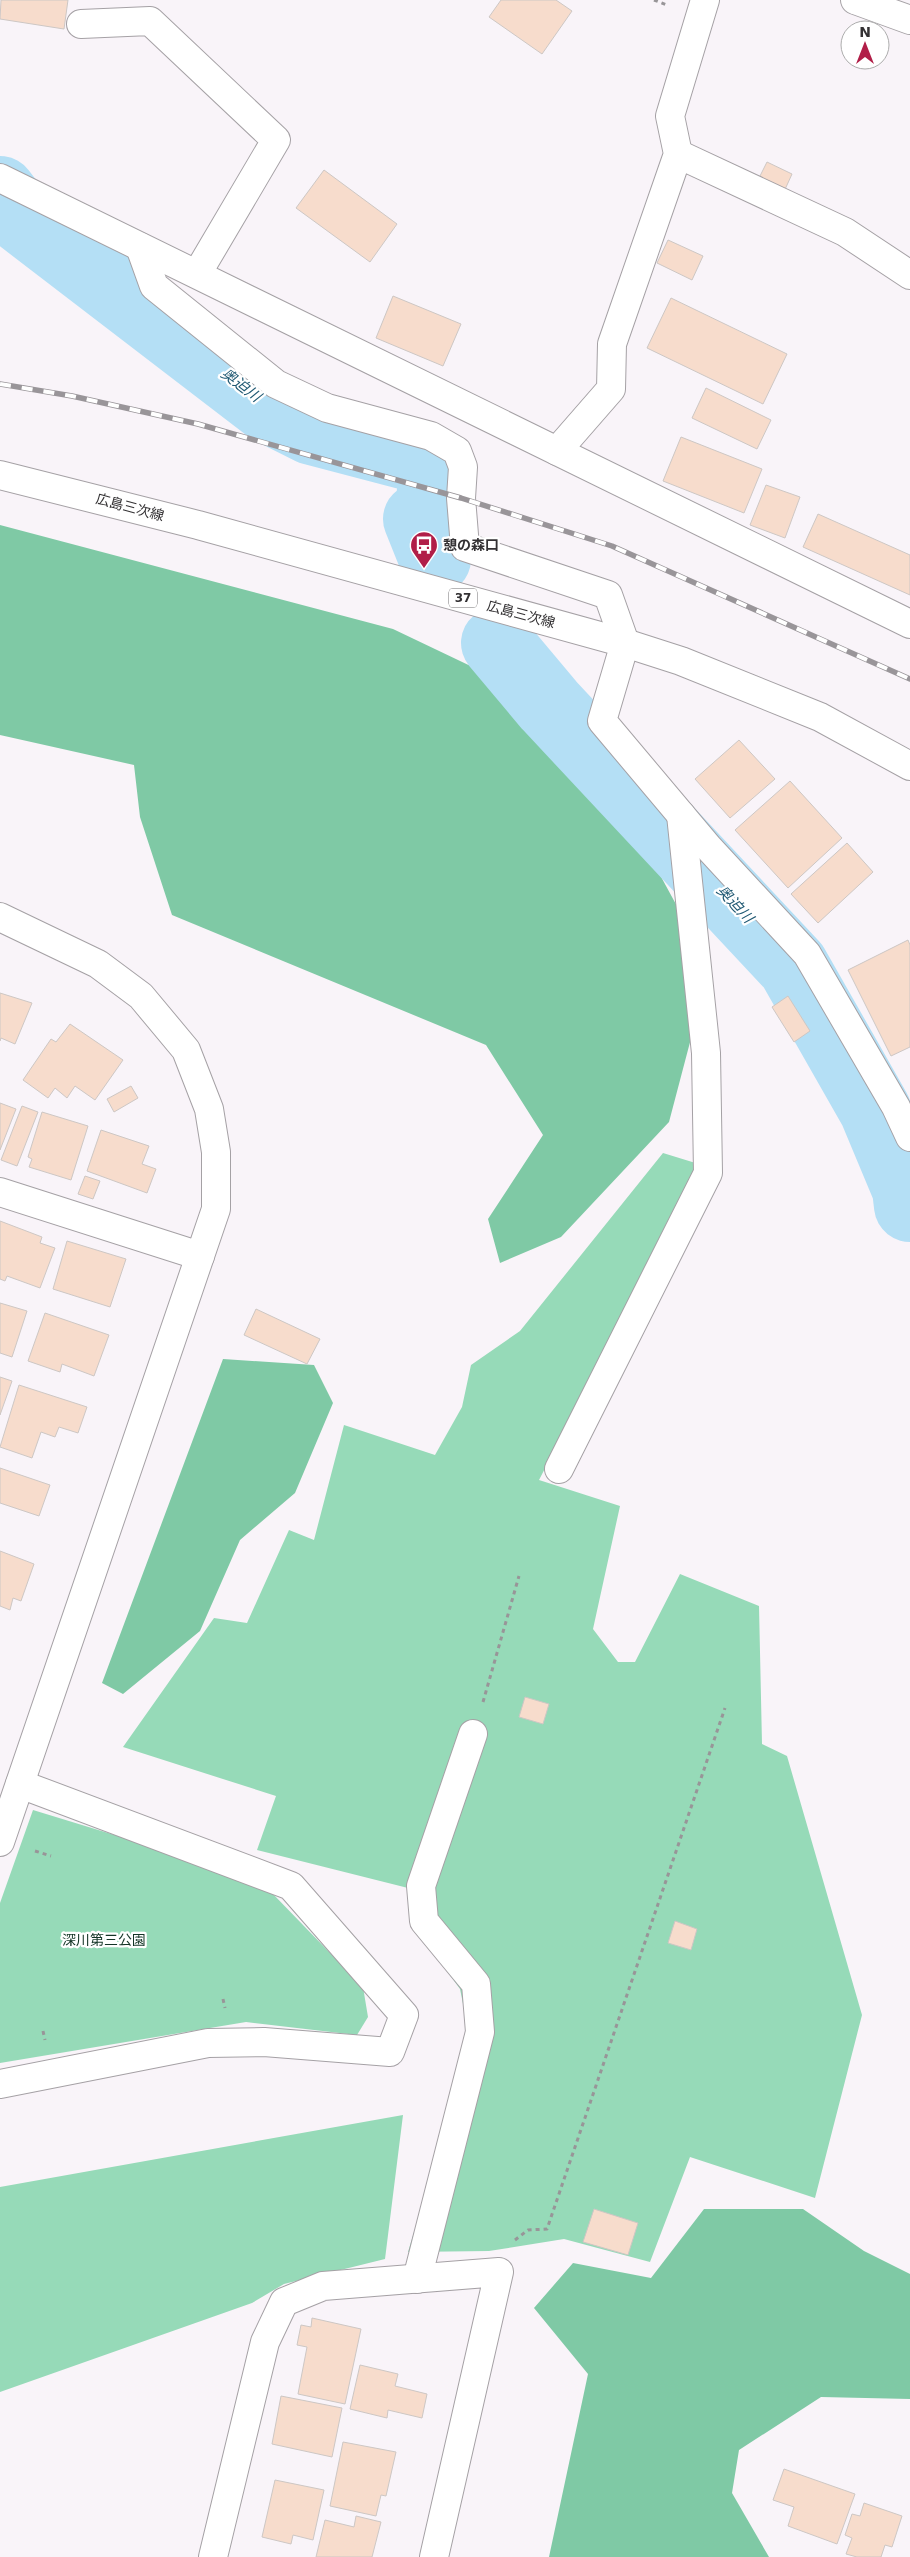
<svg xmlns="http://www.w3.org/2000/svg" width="910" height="2557" font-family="'DejaVu Sans','Noto Sans JP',sans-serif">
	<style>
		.green { fill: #96dab8 }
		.forest { fill: #7fc9a5 }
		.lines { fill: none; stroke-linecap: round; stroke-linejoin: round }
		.river { stroke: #b4dff5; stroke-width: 72 }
		.building { fill: #f7dccc; stroke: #cdc7c4 }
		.minor-casing { stroke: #a5a1a5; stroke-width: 30 }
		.major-casing { stroke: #a5a1a5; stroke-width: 30 }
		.path { stroke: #989598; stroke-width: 3; stroke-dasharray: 4 4; stroke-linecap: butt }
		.minor { stroke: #fff; stroke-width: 28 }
		.major { stroke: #fff; stroke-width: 28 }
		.rail-casing { stroke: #999599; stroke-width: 5.5 }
		.rail { stroke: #fff; stroke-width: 4; stroke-dasharray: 11; stroke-linecap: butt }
		.labels { text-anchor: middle; stroke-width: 4.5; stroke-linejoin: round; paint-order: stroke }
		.shield { fill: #fff; stroke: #706f70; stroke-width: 1 }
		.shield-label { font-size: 12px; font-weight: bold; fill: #333133 }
		.street-label { font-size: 14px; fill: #333133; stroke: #fff }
		.poi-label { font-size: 14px; font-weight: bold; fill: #333133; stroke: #fff; text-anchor: start }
		.park-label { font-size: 14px; fill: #133426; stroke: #fff }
		.water-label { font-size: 15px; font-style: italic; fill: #205973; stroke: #fff }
	</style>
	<rect width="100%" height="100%" fill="#f9f4f9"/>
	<g class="green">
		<polygon points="663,1153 702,1165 539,1480 620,1506 593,1629 618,1662 635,1662 680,1574 759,1606 762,1744 787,1756 862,2015 815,2198 690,2157 650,2262 564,2239 489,2251 408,2252 471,2043 460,1989 417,1930 412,1889 257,1850 276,1796 123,1747 214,1618 247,1623 289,1530 314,1540 344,1425 435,1455 462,1407 471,1365 520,1331"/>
		<polygon points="33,1810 144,1844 273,1894 363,1987 368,2017 357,2035 246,2022 0,2063 0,1903"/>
		<polygon points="403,2115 385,2259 284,2284 252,2303 0,2392 0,2187"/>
	</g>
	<g class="forest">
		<polygon points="0,525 393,629 502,681 640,838 691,932 694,1027 669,1122 561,1237 500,1263 488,1219 543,1135 486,1045 172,915 140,817 134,765 0,735"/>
		<polygon points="223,1359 314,1365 333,1403 295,1493 240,1540 200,1631 123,1694 102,1683"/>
		<polygon points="704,2209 803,2209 864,2251 910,2274 910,2399 821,2397 739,2450 732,2493 769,2557 549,2557 588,2374 534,2308 573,2263 651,2278"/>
	</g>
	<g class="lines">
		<g class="river">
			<polyline points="0,192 17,214 270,408 312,429 411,455 429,465 434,480 431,510 419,519 435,559"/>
			<polyline points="497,643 549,705 793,966 875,1110 908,1189 910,1206"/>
		</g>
	</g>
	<g class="building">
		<polygon points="1,0 68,0 64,29 0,19"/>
		<polygon points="501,0 556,0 572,11 542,54 489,17"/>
		<polygon points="767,162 792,174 782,196 756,184"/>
		<polygon points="324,170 397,224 370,262 296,208"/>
		<polygon points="668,240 703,256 692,280 657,263"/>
		<polygon points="393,296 461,324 443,366 376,338"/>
		<polygon points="671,298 787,354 763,404 647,348"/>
		<polygon points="706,388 771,420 757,449 692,418"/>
		<polygon points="681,437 762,469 744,513 663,481"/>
		<polygon points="766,485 800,497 785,538 750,525"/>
		<polygon points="818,514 910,555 910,595 803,547"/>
		<polygon points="739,740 775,779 730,818 695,779"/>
		<polygon points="790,781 842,838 788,888 735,830"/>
		<polygon points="847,843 873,872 818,923 791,894"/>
		<polygon points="908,940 910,945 910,1047 891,1056 848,970"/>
		<polygon points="0,993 32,1003 15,1044 1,1038 0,1041"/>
		<polygon points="788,996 810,1031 794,1042 772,1007"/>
		<polygon points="70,1024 123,1060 95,1100 75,1086 67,1098 55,1088 48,1098 23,1080 51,1039 56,1042"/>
		<polygon points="131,1086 138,1098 114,1112 107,1099"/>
		<polygon points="0,1103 16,1109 0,1150"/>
		<polygon points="22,1106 38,1112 17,1166 1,1160"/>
		<polygon points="42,1112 88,1126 71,1180 29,1167 32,1159 28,1157"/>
		<polygon points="101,1130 149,1146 142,1164 156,1169 147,1193 87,1171"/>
		<polygon points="85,1176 100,1181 93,1199 78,1194"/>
		<polygon points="0,1221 42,1237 40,1243 55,1248 40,1288 7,1276 5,1281 0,1279"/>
		<polygon points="67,1241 126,1259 110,1307 53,1289"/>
		<polygon points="0,1303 27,1311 12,1357 0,1353"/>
		<polygon points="256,1309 320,1339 307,1364 244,1335"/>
		<polygon points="45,1313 109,1335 94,1376 62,1364 60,1372 28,1361"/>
		<polygon points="0,1377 12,1381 0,1415"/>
		<polygon points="19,1385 87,1407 78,1433 59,1427 55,1437 41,1432 32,1458 0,1447"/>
		<polygon points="0,1468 50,1485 39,1516 0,1503"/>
		<polygon points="0,1551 34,1564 21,1601 13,1598 10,1610 0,1606"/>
		<polygon points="525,1697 549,1704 543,1724 519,1717"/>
		<polygon points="675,1921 697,1929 691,1950 668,1943"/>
		<polygon points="594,2209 638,2223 628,2255 583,2242"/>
		<polygon points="312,2318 361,2329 345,2404 298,2394 307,2347 297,2345 301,2325 311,2327"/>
		<polygon points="360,2365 398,2374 395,2386 427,2394 422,2418 388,2410 387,2418 350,2409"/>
		<polygon points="281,2396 342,2408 332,2457 272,2444"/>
		<polygon points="343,2442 396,2452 386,2496 381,2495 376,2516 330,2506"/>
		<polygon points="784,2469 855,2494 837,2544 788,2526 794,2507 773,2500"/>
		<polygon points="275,2480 324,2490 313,2540 293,2535 291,2544 262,2537"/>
		<polygon points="864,2503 902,2516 892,2547 885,2545 881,2557 857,2557 846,2554 852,2538 845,2535 852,2514 860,2516"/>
		<polygon points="356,2516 381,2522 372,2557 316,2557 325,2520 354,2527"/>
	</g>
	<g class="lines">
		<g class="minor-casing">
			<g id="minor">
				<polyline points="855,0 910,20"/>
				<polyline points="81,24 150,21 276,140 197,274"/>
				<polyline points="678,154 845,232 910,275"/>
				<polyline points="0,178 910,624"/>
				<polyline points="140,247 154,286 276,384 327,408 431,436 457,451 463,467 461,498 465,547 608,595 625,643 602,721 708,847 807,954 896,1107 910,1137"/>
				<polyline points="557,451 611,389 612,344 678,154 670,116 705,0"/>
				<polyline points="0,917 98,964 141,996 186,1050 209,1109 216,1152 216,1209 0,1842"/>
				<polyline points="0,1192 200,1256"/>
				<polyline points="559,1469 708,1173 706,1053 681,815"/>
				<polyline points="0,2084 208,2043 264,2042 390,2052 404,2015 291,1886 20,1784"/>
				<polyline points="417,2279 480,2032 476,1984 424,1921 421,1886 473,1734"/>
				<polyline points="213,2557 265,2342 284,2302 323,2286 499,2272 434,2557"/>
			</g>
		</g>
		<g class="major-casing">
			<polyline id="major" points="0,475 198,525 625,643 681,661 820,717 910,766"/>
		</g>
		<g class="path">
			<polyline points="654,0 667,5"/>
			<polyline points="483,1702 519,1576"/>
			<polyline points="35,1851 51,1856"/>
			<polyline points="223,1999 225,2008"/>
			<polyline points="43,2031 45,2040"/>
			<polyline points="515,2240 528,2230 547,2229 725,1708"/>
		</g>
		<use href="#minor" class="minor"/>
		<use href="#major" class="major"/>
		<g class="rail-casing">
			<polyline id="rail" points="0,384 72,396 198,424 461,498 612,546 910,679"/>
		</g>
		<use href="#rail" class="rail"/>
	</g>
	<defs>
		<g id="bus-pin" transform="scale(1.4375)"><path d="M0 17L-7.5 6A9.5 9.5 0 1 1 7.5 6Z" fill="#b11e48" stroke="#fff"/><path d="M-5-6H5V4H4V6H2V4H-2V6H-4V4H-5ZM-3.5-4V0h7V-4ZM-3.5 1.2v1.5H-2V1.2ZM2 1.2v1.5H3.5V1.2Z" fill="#fff"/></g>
	</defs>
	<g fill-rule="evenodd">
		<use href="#bus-pin" x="424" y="545"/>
	</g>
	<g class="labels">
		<rect class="shield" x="449" y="588.5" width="28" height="19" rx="4"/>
		<g class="shield-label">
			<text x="463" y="602">37</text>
		</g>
		<g class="street-label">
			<text transform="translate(130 507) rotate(15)" y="5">広島三次線</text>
			<text transform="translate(521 614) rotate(15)" y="5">広島三次線</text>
		</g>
		<g class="poi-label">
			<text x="443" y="550">憩の森口</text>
		</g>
		<g class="park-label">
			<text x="104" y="1945">深川第三公園</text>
		</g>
		<g class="water-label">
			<text transform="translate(241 385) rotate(37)" y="5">奥迫川</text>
			<text transform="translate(735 904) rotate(47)" y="5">奥迫川</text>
		</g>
	</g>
	<g transform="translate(865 45)"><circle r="24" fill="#ffffff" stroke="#adadad"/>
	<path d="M0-4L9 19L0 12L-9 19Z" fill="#b11e48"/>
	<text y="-8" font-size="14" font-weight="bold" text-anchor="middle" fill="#333133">N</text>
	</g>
</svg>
